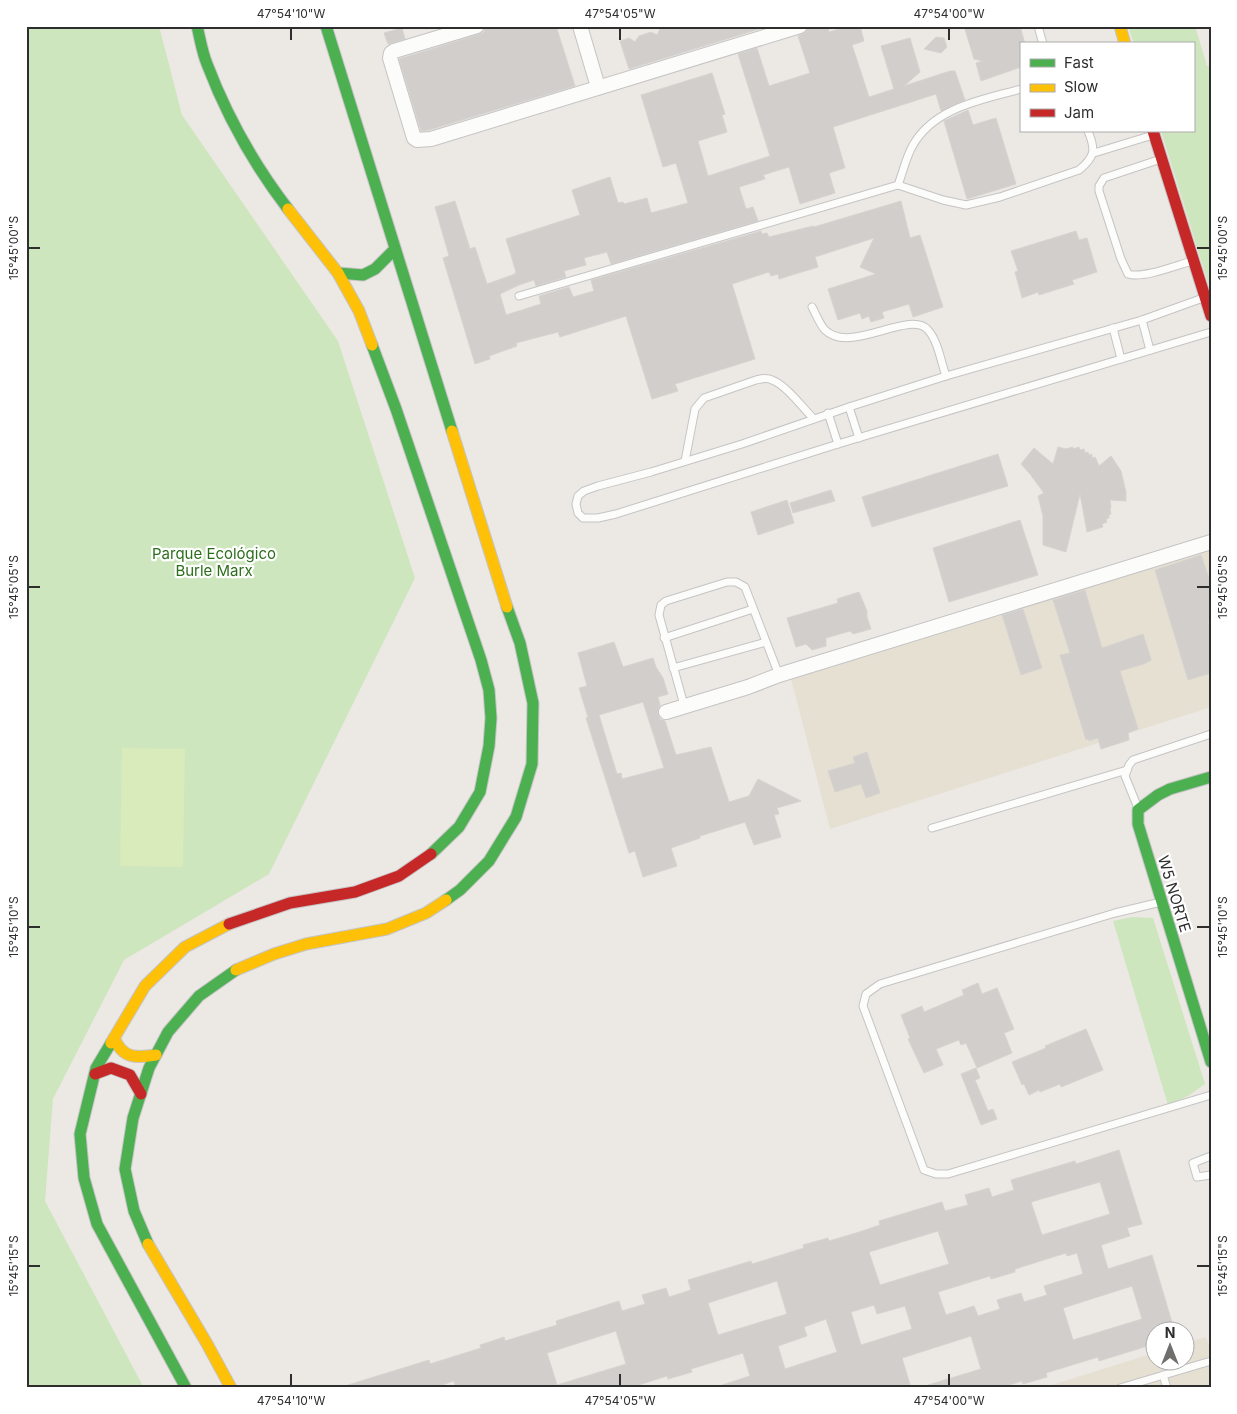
<svg xmlns="http://www.w3.org/2000/svg" width="1237" height="1414" font-family="Inter,sans-serif">
	<style>
		.education { fill: #e6e0d3 }
		.green { fill: #cee6be }
		.pitch { fill: #d9eabb }
		.building { fill: #d1cecb; stroke: #d7d4d0; fill-rule: evenodd }
		.lines { fill: none; stroke-linecap: round; stroke-linejoin: round }
		.lane-casing { stroke: #c5c4c5; stroke-width: 9 }
		.street-casing { stroke: #c5c4c5; stroke-width: 16 }
		.fast-casing { stroke: #c5c4c5; stroke-width: 13 }
		.slow-casing { stroke: #c5c4c5; stroke-width: 13 }
		.jam-casing { stroke: #c5c4c5; stroke-width: 13 }
		.lane { stroke: #fcfcfb; stroke-width: 7 }
		.street { stroke: #fcfcfb; stroke-width: 14 }
		.fast { stroke: #4caf50; stroke-width: 11 }
		.slow { stroke: #ffc107; stroke-width: 11 }
		.jam { stroke: #c62828; stroke-width: 11 }
		.ticks { fill: none; stroke: #2e2e2e; stroke-width: 2 }
		.labels { text-anchor: middle; stroke-width: 4.5; stroke-linejoin: round; paint-order: stroke }
		.park-label { font-size: 15px; fill: #2c6e1b; stroke: #fff }
		.street-label { font-size: 15px; fill: #2e2e2e; stroke: #fff }
		.neatline { fill: none; stroke: #2e2e2e; stroke-width: 2 }
		.ticks-label { font-size: 12px; text-anchor: middle; fill: #2e2e2e }
	</style>
	<rect width="100%" height="100%" fill="#ece8e4"/>
	<g class="education">
		<polygon points="1211,544 1211,707 830,829 790,675"/>
		<polygon points="1206,1337 1211,1351 1211,1388 1042,1388 1154,1353 1154,1362 1184,1362 1185,1343"/>
	</g>
	<g class="green">
		<polygon points="26,26 159,26 182,115 338,341 415,578 269,874 124,960 53,1099 45,1201 144,1388 26,1388"/>
		<polygon points="1128,26 1195,26 1207,66 1211,65 1211,292 1161,131 1193,131 1193,44 1134,44"/>
		<polygon points="1132,917 1153,918 1205,1084 1188,1096 1168,1105 1113,921"/>
	</g>
	<polygon class="pitch" points="122,748 185,749 183,867 120,866"/>
	<g class="building">
		<polygon points="486,26 556,26 575,86 429,130 421,131 399,59 480,34 484,32"/>
		<polygon points="668,26 769,26 629,69 620,41 629,38 635,42 639,36 651,32 657,35 660,29"/>
		<polygon points="809,26 828,26 829,32 850,26 860,26 864,41 852,45 869,97 894,89 881,46 910,38 920,72 904,86 950,71 955,71 965,100 941,111 936,94 833,127 845,168 829,173 835,193 800,204 789,167 763,175 765,179 739,187 746,209 753,207 758,221 611,264 607,252 584,258 586,265 564,271 566,277 536,286 534,280 519,285 500,294 506,315 541,304 539,296 569,287 573,297 594,291 591,280 761,231 762,234 767,233 769,237 813,226 814,227 901,201 910,238 920,235 943,307 913,317 909,304 882,312 884,318 871,322 869,316 862,319 860,313 838,320 828,289 876,274 860,267 874,238 815,257 818,267 779,279 778,274 771,276 769,272 732,284 755,359 675,384 678,391 652,399 626,316 560,337 558,332 516,343 517,346 489,356 490,359 475,364 443,258 449,256 435,207 455,201 470,249 475,247 487,284 515,274 516,272 506,239 580,215 572,190 610,177 618,203 623,202 624,204 647,198 651,213 688,203 676,163 663,167 641,95 712,73 725,114 722,115 727,132 698,141 708,176 770,156 738,54 757,48 769,86 810,73 798,36 806,32"/>
		<polygon points="964,26 1020,26 1025,44 1021,44 1021,67 981,81 976,63 983,61 974,59"/>
		<polygon points="402,28 405,39 388,44 384,33"/>
		<polygon points="936,37 944,38 947,47 941,53 924,49"/>
		<polygon points="968,110 973,125 996,118 1016,184 967,199 944,121"/>
		<polygon points="1076,231 1079,240 1087,238 1097,272 1072,280 1074,284 1039,295 1038,292 1022,298 1015,272 1018,271 1011,251"/>
		<polygon points="1058,447 1066,449 1073,447 1073,449 1079,447 1080,450 1084,449 1085,453 1088,452 1089,455 1092,454 1092,458 1095,457 1099,466 1111,456 1121,471 1126,492 1126,501 1110,500 1111,507 1110,510 1111,514 1109,515 1109,518 1106,519 1107,522 1102,524 1103,527 1087,532 1080,494 1066,552 1043,545 1043,516 1038,496 1044,493 1030,474 1021,464 1034,448 1053,464"/>
		<polygon points="998,454 1008,486 872,527 862,497"/>
		<polygon points="831,490 835,501 793,513 790,503"/>
		<polygon points="787,500 794,523 758,535 751,512"/>
		<polygon points="1020,520 1038,575 949,602 933,548"/>
		<polygon points="1201,555 1211,584 1211,620 1208,621 1211,631 1211,673 1188,680 1155,570"/>
		<polygon points="1085,590 1102,648 1143,634 1151,659 1151,660 1144,664 1120,671 1138,729 1128,733 1129,740 1101,749 1098,738 1089,741 1088,739 1086,740 1060,655 1070,653 1053,600"/>
		<polygon points="859,592 867,611 867,617 871,629 853,634 850,631 826,638 826,646 812,650 806,644 796,647 787,618 838,603 837,599"/>
		<polygon points="1023,609 1042,668 1021,675 1002,615"/>
		<path d="M614,642L623,667L653,658L656,667L663,678L668,694L658,697L660,705L658,710V714L660,719L665,721L676,755L711,747L729,802L749,796L758,779L801,801L777,808L779,814L774,815L781,837L754,845L745,822L700,836V838L671,848L677,866L643,877L635,851L629,853L586,718L588,717L579,688L587,686L578,653ZM643,702L664,768L622,779L621,773L617,774L599,715Z"/>
		<polygon points="867,752 880,793 866,798 861,784 835,792 828,771 855,763 853,757"/>
		<polygon points="978,983 982,994 997,988 1014,1029 1004,1033 1012,1053 977,1068 966,1043 961,1045 959,1040 936,1049 943,1065 924,1073 908,1039 910,1038 901,1015 922,1006 924,1012 964,995 962,990"/>
		<polygon points="1086,1029 1103,1070 1061,1087 1060,1084 1040,1092 1039,1090 1029,1095 1024,1084 1022,1085 1012,1062 1046,1048 1045,1046"/>
		<polygon points="976,1068 980,1078 975,1080 988,1111 993,1109 997,1119 981,1125 961,1074"/>
		<path d="M1119,1150L1142,1224L1127,1228L1130,1236L1101,1245L1108,1269L1152,1255L1174,1329L1164,1332H1154V1344L1099,1361L1098,1357L1046,1373L1047,1377L1023,1384L1022,1381L1000,1388H929L928,1385L981,1369L971,1336L902,1358L911,1388H722V1385L750,1376L743,1353L691,1369L692,1372L668,1379L667,1376L629,1388H456L454,1381L433,1388H349L348,1385L429,1360L430,1364L481,1348L480,1345L504,1337L505,1341L557,1325L556,1321L619,1301L622,1311L645,1304L642,1295L666,1288L669,1297L691,1290L688,1280L751,1261L752,1264L804,1248L803,1245L828,1238L829,1241L856,1233L880,1225L879,1221L942,1202L945,1211L968,1205L965,1195L989,1188L992,1197L1014,1190L1011,1180L1075,1161L1076,1164ZM1100,1182L1110,1214L1042,1235L1031,1202ZM938,1231L949,1264L880,1285L869,1252ZM1066,1253L1067,1256L1077,1253L1083,1274L1044,1286L1047,1295L1024,1302L1021,1293L997,1300L1000,1309L978,1316L974,1306L946,1315L938,1292L990,1276L991,1279L1015,1272V1269ZM777,1281L787,1314L718,1335L708,1303ZM1132,1286L1142,1319L1073,1340L1063,1308ZM874,1305L877,1314L905,1306L912,1329L861,1345L851,1312ZM826,1319L837,1352L785,1369L778,1346L807,1336L804,1327ZM616,1331L626,1364L557,1385L547,1353Z"/>
	</g>
	<g class="lines">
		<g class="lane-casing">
			<g id="lane">
				<polyline points="1038,26 1043,44"/>
				<polyline points="1094,153 1153,135"/>
				<path d="M1161,159L1104,178L1099,186V191L1121,259L1128,274C1143,279 1177,265 1192,261"/>
				<path d="M898,185C903,172 906,157 913,145C935,107 982,100 1021,89"/>
				<path d="M519,296L898,185L943,200L966,205L1000,197L1079,170C1095,157 1096,150 1088,131"/>
				<polyline points="1203,298 1142,320 946,376 849,407 742,444 651,472 598,486 584,491 578,496 576,504 578,513 583,518 598,518 616,514 838,444 1211,332"/>
				<path d="M812,307C816,314 820,325 825,330C850,355 910,309 928,330C938,341 941,362 946,376"/>
				<polyline points="1142,320 1150,350"/>
				<polyline points="1113,328 1121,359"/>
				<polyline points="849,407 859,438"/>
				<polyline points="828,413 838,444"/>
				<path d="M685,461L695,409L704,398L756,380C761,379 766,377 772,380C786,385 802,407 813,418"/>
				<polyline points="664,638 753,609"/>
				<polyline points="673,668 766,642"/>
				<polyline points="684,705 659,615 661,605 666,601 727,582 736,582 745,587 779,675"/>
				<polyline points="1138,808 1125,776 1129,765 1133,760 1211,734"/>
				<polyline points="932,828 1127,770"/>
				<polyline points="1161,902 1115,913 880,984 866,994 863,1006 924,1170 936,1174 948,1174 1211,1095"/>
				<polyline points="1211,1156 1193,1163 1197,1177 1211,1175"/>
				<polyline points="1163,1375 1167,1388"/>
				<polyline points="1120,1388 1211,1361"/>
			</g>
		</g>
		<g class="street-casing">
			<g id="street">
				<polyline points="477,26 394,51 391,53 390,58 414,138 417,140 431,139 800,26"/>
				<polyline points="580,26 598,87"/>
				<polyline points="666,712 748,687 779,675 1211,542"/>
			</g>
		</g>
		<g class="fast-casing">
			<g id="fast">
				<path d="M197,26C200,38 202,52 207,64C226,114 255,166 288,209"/>
				<polyline points="326,26 452,431"/>
				<polyline points="338,273 363,275 375,269 395,249"/>
				<polyline points="372,345 396,409 481,660 489,690 491,718 489,746 480,792 459,827 431,854"/>
				<polyline points="1211,777 1170,789 1158,795 1138,810 1138,824 1211,1062"/>
				<polyline points="446,900 460,890 489,861 516,817 532,764 533,703 520,643 507,607"/>
				<polyline points="111,1043 96,1068 80,1134 84,1178 97,1224 186,1388"/>
				<polyline points="148,1244 134,1211 125,1169 133,1118 149,1068 168,1032 199,996 236,970"/>
			</g>
		</g>
		<g class="slow-casing">
			<g id="slow">
				<polyline points="1120,26 1125,44"/>
				<polyline points="288,209 338,273 359,311 372,345"/>
				<polyline points="452,431 507,607"/>
				<polyline points="236,970 274,954 306,944 387,929 426,913 446,900"/>
				<path d="M114,1038C123,1059 136,1058 156,1055"/>
				<polyline points="111,1043 145,986 185,947 229,924"/>
				<polyline points="148,1244 206,1342 231,1388"/>
			</g>
		</g>
		<g class="jam-casing">
			<g id="jam">
				<polyline points="1153,131 1211,316"/>
				<polyline points="229,924 290,903 355,892 399,876 431,854"/>
				<polyline points="95,1074 111,1068 130,1075 141,1094"/>
			</g>
		</g>
		<use href="#lane" class="lane"/>
		<use href="#street" class="street"/>
		<use href="#fast" class="fast"/>
		<use href="#slow" class="slow"/>
		<use href="#jam" class="jam"/>
	</g>
	<path class="ticks" d="M291,28V40M620,28V40M949,28V40M28,248H40M1197,248H1210M28,587H40M1197,587H1210M28,927H40M1197,927H1210M28,1266H40M1197,1266H1210M291,1374V1386M620,1374V1386M949,1374V1386"/>
	<g class="labels">
		<g class="park-label">
			<text x="214" y="559">Parque Ecológico<tspan x="214" dy="17">Burle Marx</tspan></text>
		</g>
		<g class="street-label">
			<text transform="translate(1174 894) rotate(73)" y="5">W5 NORTE</text>
		</g>
	</g>
	<rect width="1237" height="1414" fill="none" stroke="#ffffff" stroke-width="55"/>
	<rect x="1020" y="42" width="175" height="90" fill="#ffffff" stroke="#ababab"/>
	<rect x="1030" y="59" width="25" height="8" fill="#4caf50" stroke="#ababab"/>
	<text x="1064" y="68" font-size="15" fill="#2e2e2e">Fast</text>
	<rect x="1030" y="84" width="25" height="8" fill="#ffc107" stroke="#ababab"/>
	<text x="1064" y="92" font-size="15" fill="#2e2e2e">Slow</text>
	<rect x="1030" y="109" width="25" height="8" fill="#c62828" stroke="#ababab"/>
	<text x="1064" y="118" font-size="15" fill="#2e2e2e">Jam</text>
	<g transform="translate(1170 1346)"><circle r="24" fill="#ffffff" stroke="#ababab"/>
	<path d="M0-4L9 19L0 12L-9 19Z" fill="#706f6e"/>
	<text y="-8" font-size="14" font-weight="bold" text-anchor="middle" fill="#2e2e2e">N</text>
	</g>
	<rect x="28" y="28" width="1182" height="1358" class="neatline"/>
	<g class="ticks-label">
		<text x="291" y="18">47°54'10"W</text>
		<text x="620" y="18">47°54'05"W</text>
		<text x="949" y="18">47°54'00"W</text>
		<text transform="translate(14 248) rotate(-90)" y="4">15°45'00"S</text>
		<text transform="translate(1223 248) rotate(-90)" y="4">15°45'00"S</text>
		<text transform="translate(14 587) rotate(-90)" y="4">15°45'05"S</text>
		<text transform="translate(1223 587) rotate(-90)" y="4">15°45'05"S</text>
		<text transform="translate(14 927) rotate(-90)" y="4">15°45'10"S</text>
		<text transform="translate(1223 927) rotate(-90)" y="4">15°45'10"S</text>
		<text transform="translate(14 1266) rotate(-90)" y="4">15°45'15"S</text>
		<text transform="translate(1223 1266) rotate(-90)" y="4">15°45'15"S</text>
		<text x="291" y="1405">47°54'10"W</text>
		<text x="620" y="1405">47°54'05"W</text>
		<text x="949" y="1405">47°54'00"W</text>
	</g>
</svg>
